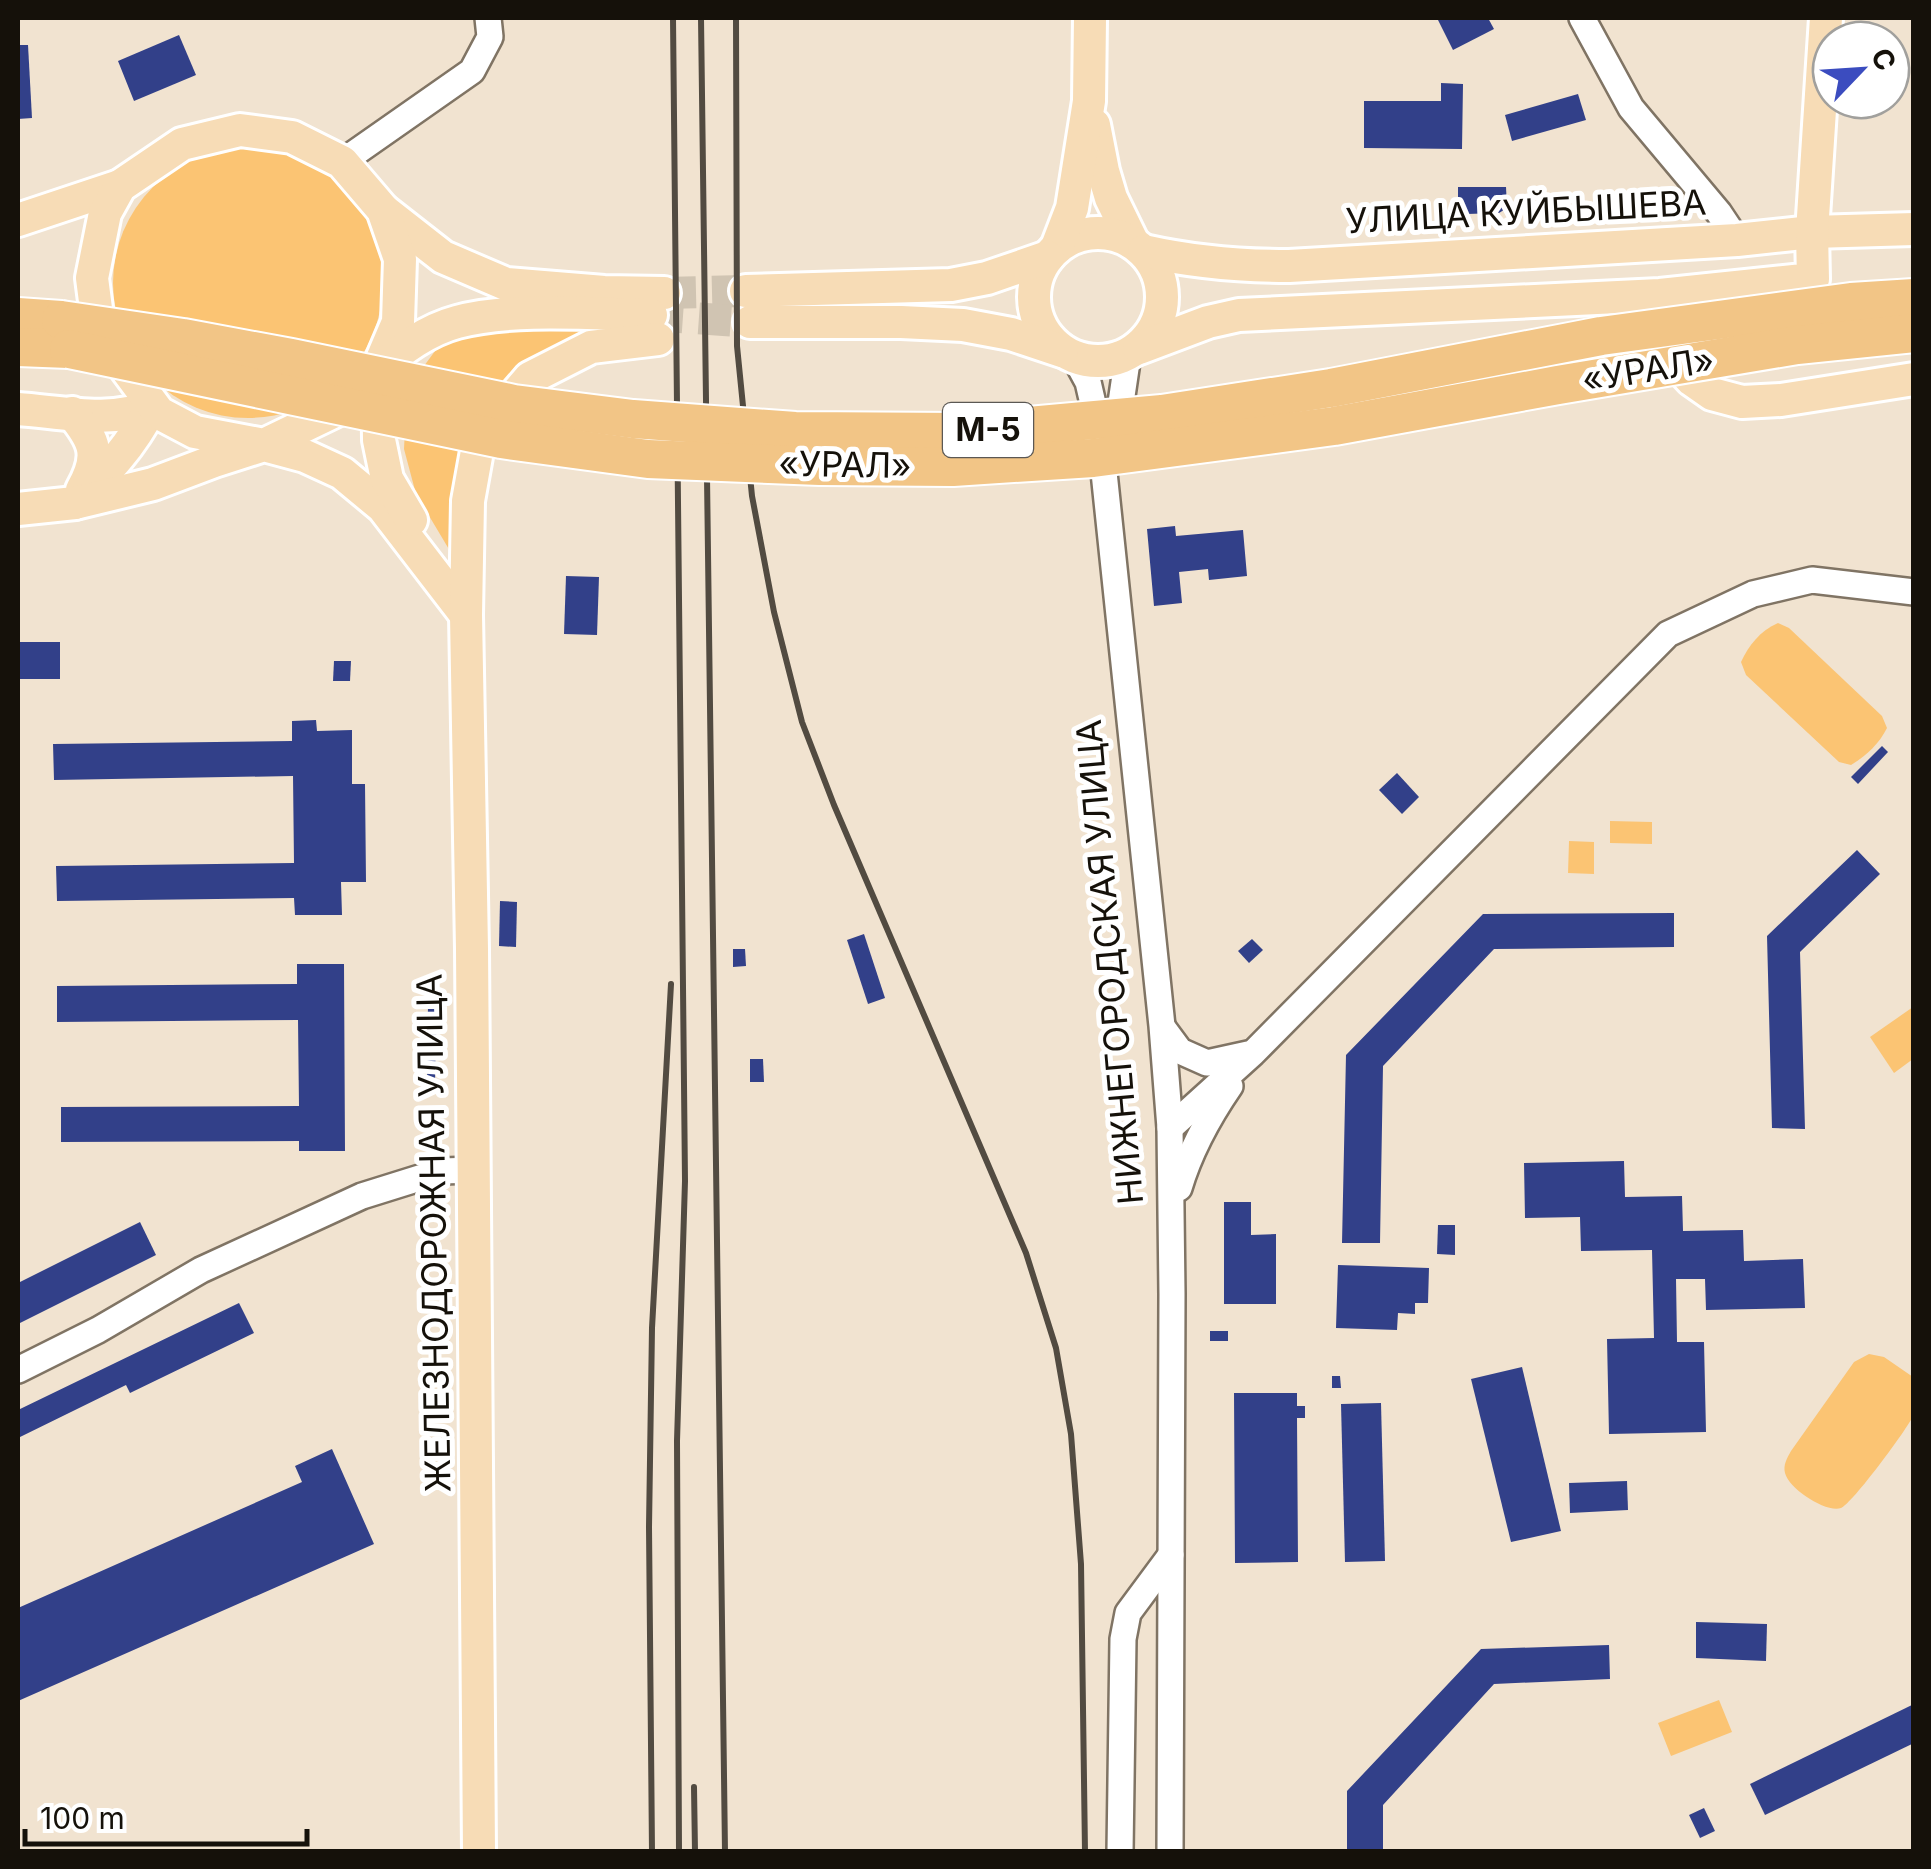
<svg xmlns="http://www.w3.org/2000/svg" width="1931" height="1869" font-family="Inter,sans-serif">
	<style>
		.green { fill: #fbc473 }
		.building { fill: #324089 }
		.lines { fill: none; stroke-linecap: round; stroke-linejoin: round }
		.major-tunnel { stroke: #d0c4b2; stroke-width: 32; stroke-dasharray: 32 16; stroke-linecap: butt }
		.minor-casing { stroke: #807464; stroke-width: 30 }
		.major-casing { stroke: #fff; stroke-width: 38 }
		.highway-casing { stroke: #fff; stroke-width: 42 }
		.minor { stroke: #fff; stroke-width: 25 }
		.major { stroke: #f7dcb6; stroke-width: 32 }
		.highway { stroke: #f2c586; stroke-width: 38 }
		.rail { stroke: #524b41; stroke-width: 6 }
		.highway-bridge-casing { stroke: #fff; stroke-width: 42; stroke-linecap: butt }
		.highway-bridge { stroke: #f2c586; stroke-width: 38 }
		.labels { text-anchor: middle; stroke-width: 10; stroke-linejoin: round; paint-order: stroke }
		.shield { fill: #fff; stroke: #5b5854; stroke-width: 2.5 }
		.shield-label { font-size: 32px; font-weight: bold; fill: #15110a }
		.street-label { font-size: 35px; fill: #15110a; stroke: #fff }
	</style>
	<rect width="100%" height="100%" fill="#f1e3d0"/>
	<g class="green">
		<circle cx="248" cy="283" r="135"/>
		<polygon points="602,324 604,329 514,369 479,411 456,463 458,553 453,556 416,494 404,449 407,389 438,347 487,328"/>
		<path d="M1778,623L1789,628L1882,716L1887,728C1879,744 1866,756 1851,765L1839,762L1746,675L1741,662C1749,645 1760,631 1778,623Z"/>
		<polygon points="1610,821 1652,822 1652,844 1610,843"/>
		<polygon points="1569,841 1594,842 1594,874 1568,873"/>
		<polygon points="1913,1007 1913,1059 1894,1073 1870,1037"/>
		<path d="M1869,1354L1884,1357L1913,1377C1914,1388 1917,1406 1913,1416C1908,1428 1852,1504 1841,1508C1826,1513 1789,1489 1785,1473C1783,1465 1787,1458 1791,1451L1854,1362Z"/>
		<polygon points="1719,1700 1732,1732 1671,1756 1658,1723"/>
	</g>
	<g class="building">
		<polygon points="1437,18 1488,18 1494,29 1453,50"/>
		<polygon points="179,35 196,75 134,101 118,61"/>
		<polygon points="18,45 28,45 32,118 18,119"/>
		<polygon points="1441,83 1463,84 1462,149 1364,148 1364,101 1441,101"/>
		<polygon points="1578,94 1586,120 1512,141 1505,115"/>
		<polygon points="1458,187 1506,187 1507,208 1499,213 1467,214 1458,209"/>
		<polygon points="1175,526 1176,536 1243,530 1247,576 1209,580 1208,569 1179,572 1182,603 1154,606 1147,529"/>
		<polygon points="566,576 599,577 597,635 564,634"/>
		<rect x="18" y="642" width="42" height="37"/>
		<polygon points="334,661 351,661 350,681 333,681"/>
		<polygon points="316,720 317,731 352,730 352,784 365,784 366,882 341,882 342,915 295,915 294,898 57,901 56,866 294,863 293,776 54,780 53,744 292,741 292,721"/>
		<polygon points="1882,746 1888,752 1858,784 1851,777"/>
		<polygon points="1397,773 1419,797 1402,814 1379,790"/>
		<polygon points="1857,850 1880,874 1800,952 1805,1129 1772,1128 1767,936"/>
		<polygon points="500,901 517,902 516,947 499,946"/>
		<polygon points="1674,913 1674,947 1494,949 1383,1066 1380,1243 1342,1243 1346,1055 1483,914"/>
		<polygon points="864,934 885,998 868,1004 847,940"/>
		<polygon points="1252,939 1263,950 1249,963 1238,951"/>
		<polygon points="733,949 745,949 746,966 733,967"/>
		<polygon points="297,964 344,964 345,1151 299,1151 299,1141 61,1142 61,1107 299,1106 298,1020 57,1022 57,986 297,984"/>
		<polygon points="428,1004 437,1004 435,1082 427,1082"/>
		<polygon points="750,1059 763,1059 764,1082 750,1082"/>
		<polygon points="1624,1161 1625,1197 1682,1196 1683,1231 1743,1230 1744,1261 1803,1259 1805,1308 1706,1310 1705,1279 1676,1279 1677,1342 1704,1342 1706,1432 1609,1434 1607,1339 1654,1338 1652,1250 1581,1251 1580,1217 1525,1218 1524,1163"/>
		<polygon points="1224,1202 1251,1202 1251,1235 1276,1234 1276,1304 1224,1304"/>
		<polygon points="140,1222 156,1255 18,1324 18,1283"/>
		<polygon points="1438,1225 1455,1225 1455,1255 1437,1254"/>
		<polygon points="1338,1265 1429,1268 1428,1303 1415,1303 1415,1314 1398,1313 1397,1330 1336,1328"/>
		<polygon points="239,1303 254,1333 130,1393 126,1385 18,1438 18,1410"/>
		<rect x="1210" y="1331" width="18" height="10"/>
		<polygon points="1522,1367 1561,1531 1511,1542 1471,1379"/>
		<polygon points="1332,1376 1340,1376 1341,1388 1332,1388"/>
		<polygon points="1234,1393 1297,1393 1297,1406 1305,1406 1305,1418 1297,1418 1298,1562 1235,1563"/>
		<polygon points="1381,1403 1385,1561 1345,1562 1341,1404"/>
		<polygon points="332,1449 374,1544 18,1701 18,1608 302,1482 295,1466"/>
		<polygon points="1627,1481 1628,1510 1570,1513 1569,1483"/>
		<polygon points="1696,1622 1767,1624 1766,1661 1696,1658"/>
		<polygon points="1609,1645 1610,1679 1494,1684 1383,1805 1383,1852 1347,1852 1347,1791 1481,1649"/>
		<polygon points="1914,1704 1914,1743 1765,1815 1750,1784"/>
		<polygon points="1704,1808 1715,1831 1700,1838 1689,1815"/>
	</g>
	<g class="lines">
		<g class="major-tunnel">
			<polyline points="664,293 746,291"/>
			<polyline points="651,315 750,322"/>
		</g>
		<g class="minor-casing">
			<g id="minor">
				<polyline points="1582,18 1631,108 1719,213 1737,240"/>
				<polyline points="342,162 472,71 490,37 488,18"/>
				<polyline points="1075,358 1088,382 1100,434 1162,1026 1170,1128 1172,1294 1170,1852"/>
				<polyline points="1117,430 1128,355"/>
				<polyline points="1163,1028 1180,1051 1207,1063 1248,1054"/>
				<polyline points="1170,1128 1253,1053 1668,634 1753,594 1812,580 1914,592"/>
				<path d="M1179,1188C1190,1151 1208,1118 1230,1086"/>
				<polyline points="18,1370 98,1330 201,1270 362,1196 442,1171 474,1170"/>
				<polyline points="1120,1852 1123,1639 1128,1613 1171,1555"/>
			</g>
		</g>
		<g class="major-casing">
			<g id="major">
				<polyline points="1094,125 1103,171 1111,198 1133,243"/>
				<polyline points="383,210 443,257 506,284 604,292 664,293"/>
				<polyline points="18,220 120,186"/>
				<circle cx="1098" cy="297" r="64"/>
				<polyline points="1057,247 1072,208 1089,101 1090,18"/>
				<path d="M1144,251C1193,262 1239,266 1289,266L1737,240L1812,232L1914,229"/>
				<polyline points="746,291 951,285 987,278 1048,257"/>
				<polyline points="1631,315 1692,380 1712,394 1742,402 1781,400 1914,379"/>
				<polyline points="750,322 901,322 963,325 1011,334 1062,351"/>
				<polyline points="1139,348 1208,322 1239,315 1660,295 1813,279 1812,232 1826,18"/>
				<path d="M18,409C61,412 111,424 152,406"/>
				<path d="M72,413C96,442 101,456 82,490"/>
				<path d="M75,503C108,470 130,448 152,406"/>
				<polyline points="18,509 75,503 153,484 214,461 264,445 347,405 378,369 398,322 400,259 383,210 342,162 292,137 240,130 182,144 120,186 105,213 92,278 99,332 159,413 195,432 264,445 305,456 342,473 383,507 466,615"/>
				<path d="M411,520L387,479L379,440L378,369C402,349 427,330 457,322C513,307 593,314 651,315"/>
				<polyline points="479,1852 472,949 466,615 468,501 477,451 498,415 530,378 591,347 658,339"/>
			</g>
		</g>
		<g class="highway-casing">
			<g id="highway">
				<polyline points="18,317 61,320"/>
				<polyline points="18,347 69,349"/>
			</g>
		</g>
		<use href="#minor" class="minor"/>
		<use href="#major" class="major"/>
		<use href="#highway" class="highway"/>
		<g class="rail">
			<polyline points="673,18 685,1181 677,1441 679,1852"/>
			<polyline points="701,18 725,1852"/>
			<polyline points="736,18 737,346 752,496 774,612 802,722 834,805 1026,1253 1056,1348 1071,1434 1081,1564 1085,1852"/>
			<polyline points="694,1787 695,1852"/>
			<polyline points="652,1852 649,1527 652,1328 671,984"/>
		</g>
		<g class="highway-bridge-casing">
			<g id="highway-bridge">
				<polyline points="61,320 183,338 291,358 514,404 633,419 795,431 960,432 1162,414 1331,388 1601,336 1851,302 1914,298"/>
				<polyline points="69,349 501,439 648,459 820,466 953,467 1093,458 1334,426 1558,385 1797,345 1914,333"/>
			</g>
		</g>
		<use href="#highway-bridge" class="highway-bridge"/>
	</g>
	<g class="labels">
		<rect class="shield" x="943" y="403" width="90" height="54" rx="8"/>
		<g class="shield-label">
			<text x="988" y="441">М-5</text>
		</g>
		<g class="street-label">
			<text transform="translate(1526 212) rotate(-3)" y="12">УЛИЦА КУЙБЫШЕВА</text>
			<text transform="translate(1648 370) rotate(-9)" y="12">«УРАЛ»</text>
			<text transform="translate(845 465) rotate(1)" y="12">«УРАЛ»</text>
			<text transform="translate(1110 962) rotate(-95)" y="12">НИЖНЕГОРОДСКАЯ УЛИЦА</text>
			<text transform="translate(434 1233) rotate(-91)" y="12">ЖЕЛЕЗНОДОРОЖНАЯ УЛИЦА</text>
		</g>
	</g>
	<rect width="1931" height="1869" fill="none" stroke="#15110a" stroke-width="40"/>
	<g transform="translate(1861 70) rotate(65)"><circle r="48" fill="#ffffff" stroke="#a1a09d" stroke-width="2.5"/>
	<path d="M0-8L18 38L0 25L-18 38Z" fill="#3b4cbf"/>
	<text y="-15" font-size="28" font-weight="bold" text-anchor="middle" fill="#15110a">С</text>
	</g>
	<path d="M25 1829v15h282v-15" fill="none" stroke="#15110a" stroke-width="5"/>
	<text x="40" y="1829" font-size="30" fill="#15110a" stroke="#ffffff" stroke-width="8" paint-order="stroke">100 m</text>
</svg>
